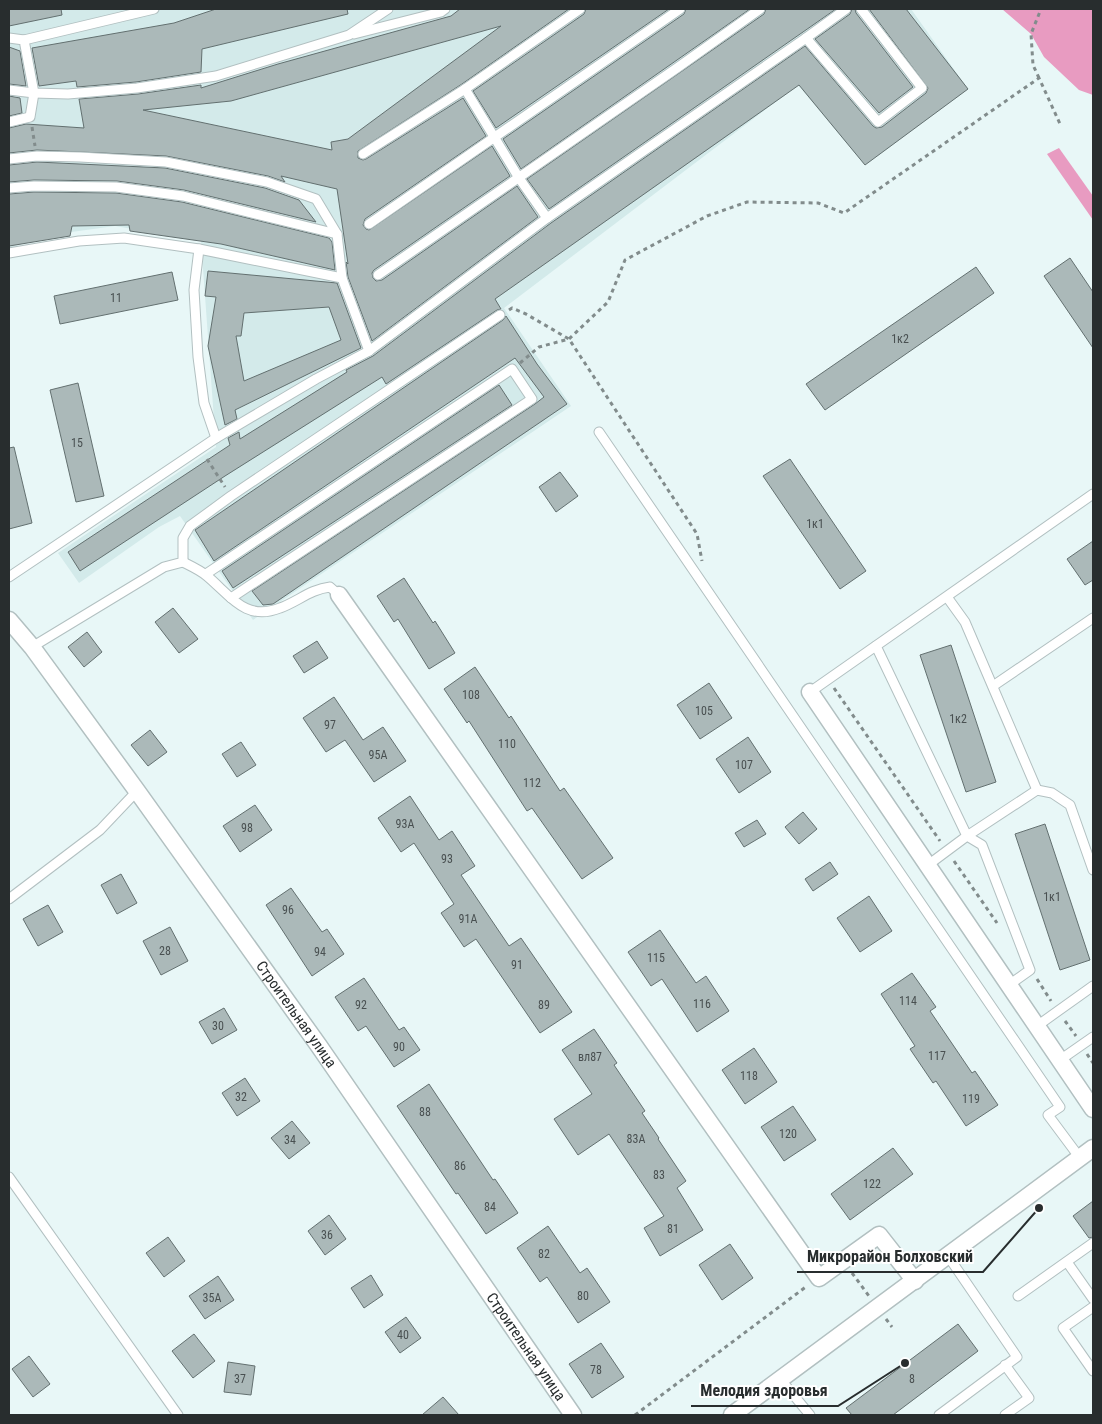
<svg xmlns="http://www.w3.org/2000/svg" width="1102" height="1424" font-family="'Roboto Condensed',sans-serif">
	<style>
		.built { fill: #d3eaea }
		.forest { fill: #e89bc1 }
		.building { fill: #abb9b9; stroke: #637070; fill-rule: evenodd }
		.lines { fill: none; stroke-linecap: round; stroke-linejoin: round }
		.service-casing { stroke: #b2c0c1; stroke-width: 11 }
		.minor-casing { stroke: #b2c0c1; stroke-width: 19 }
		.path { stroke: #828c8c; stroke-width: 3; stroke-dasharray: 4 4; stroke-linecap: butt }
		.service { stroke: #fff; stroke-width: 9 }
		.minor { stroke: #fff; stroke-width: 16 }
		.labels { text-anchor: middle; stroke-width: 4; stroke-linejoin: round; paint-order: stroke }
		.number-label { font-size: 12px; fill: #495051 }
		.street-label { font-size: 15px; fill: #282d2e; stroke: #fff }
		.leader { fill: none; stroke: #282d2e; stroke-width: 2 }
		.callout-dot { fill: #282d2e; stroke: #fff; stroke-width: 2 }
		.callout-label { font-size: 16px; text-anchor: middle; font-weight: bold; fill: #282d2e; stroke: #fff; stroke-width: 4; stroke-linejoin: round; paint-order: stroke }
	</style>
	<rect width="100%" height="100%" fill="#e8f7f7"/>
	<polygon class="built" points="9,9 911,9 968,89 865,165 798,85 504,308 571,406 253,620 180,516 159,527 79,583 58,553 216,447 201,241 115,226 57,234 9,248"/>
	<g class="forest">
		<polygon points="1002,9 1093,9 1093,95 1079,90 1044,57 1031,34"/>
		<polygon points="1059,148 1093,196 1093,220 1047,154"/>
	</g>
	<g class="building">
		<polygon points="9,9 61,9 62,15 9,26"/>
		<polygon points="216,9 347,9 348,14 202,49 201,72 136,82 77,87 76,81 39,86 32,48 174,23"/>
		<path d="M460,9H569L462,84L358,151V158L363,160L366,159L463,98L486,136L365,219L363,225L366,229L369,230L492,146L510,176L374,270L372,273L373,278L376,281L382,280L517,186L538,217L372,341L348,277L346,262L348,264L337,189L281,176L285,182L268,176L166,156L37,150L9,153V128L26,124L84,128L79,99L138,94L201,85V88L278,64L451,16ZM501,26L348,139L331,142L332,150L143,110L231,101Z"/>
		<polygon points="586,9 669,9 496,128 473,91 584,14"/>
		<polygon points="686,9 750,9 521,169 503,139 684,14"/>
		<polygon points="766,9 836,9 549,209 527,179 764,14"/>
		<polygon points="852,9 855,9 856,13 913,87 879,113 815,39 850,14"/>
		<polygon points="869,9 906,9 968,89 865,165 799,85 495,299 501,309 497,310 386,384 382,377 225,476 80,571 68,552 230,445 228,438 239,432 240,439 347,372 346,370 373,356 551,223 805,46 873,126 876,128 882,127 926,93 928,88"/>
		<polygon points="9,47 20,51 26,86 9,84"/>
		<polygon points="9,96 20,98 22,113 9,116"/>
		<polygon points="37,162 165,168 265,188 299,200 316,222 184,190 117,181 34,180 9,182 9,165"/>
		<polygon points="34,192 116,193 182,202 329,238 332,242 335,270 221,244 130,231 129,225 72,226 70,236 9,246 9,194"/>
		<polygon points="1070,258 1093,292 1093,348 1044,276"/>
		<polygon points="976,267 994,293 825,410 806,384"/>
		<path d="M208,271L337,283L361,348L235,410L237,419L225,425L208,346L216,297L205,296ZM329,307L341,340L244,381L236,336H241L244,313Z"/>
		<polygon points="172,272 178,300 60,324 54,296"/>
		<polygon points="506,316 537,364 567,404 273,604 263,605 252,591 535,404 544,397 515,358 214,561 195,530 503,320"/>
		<polygon points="78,383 104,496 76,502 50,390"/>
		<polygon points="499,385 512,405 233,588 222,571"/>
		<polygon points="14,447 32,523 9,529 9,448"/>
		<polygon points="790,459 866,571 840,589 763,476"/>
		<polygon points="560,472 578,496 556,512 539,487"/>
		<polygon points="1093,541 1093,580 1085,585 1067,559"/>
		<polygon points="404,578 433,623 435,621 455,653 429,669 398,619 394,622 377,596"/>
		<polygon points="173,608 198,639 179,653 155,622"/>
		<polygon points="87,632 102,652 84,667 68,647"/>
		<polygon points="317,641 328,658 304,673 293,656"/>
		<polygon points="951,645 996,782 966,792 920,655"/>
		<polygon points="475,667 509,718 511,716 560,791 564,788 613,858 582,879 532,808 527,811 469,721 467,723 444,689"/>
		<polygon points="709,683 732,718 700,739 677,705"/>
		<polygon points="334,697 363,740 383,727 406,761 374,782 345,740 326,752 303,718"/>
		<polygon points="150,730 167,752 148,766 131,745"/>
		<polygon points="748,737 771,772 739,793 716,759"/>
		<polygon points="241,742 256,765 237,777 222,754"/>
		<polygon points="410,796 439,840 452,831 475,866 461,875 509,946 521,938 572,1012 540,1033 476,939 464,947 441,913 454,904 414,843 401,852 378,818"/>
		<polygon points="255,805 272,830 240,852 223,826"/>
		<polygon points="803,812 817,829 799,844 785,827"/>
		<polygon points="757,820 766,834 744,847 735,833"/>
		<polygon points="1045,824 1090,960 1060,970 1015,834"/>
		<polygon points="830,862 838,874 813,891 805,879"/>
		<polygon points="121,874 137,903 117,914 101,885"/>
		<polygon points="291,888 322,932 327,929 344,954 312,976 266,905"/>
		<polygon points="869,896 892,931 860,952 837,918"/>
		<polygon points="48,905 63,932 38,946 23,919"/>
		<polygon points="170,927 188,961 161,975 143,941"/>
		<polygon points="660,930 696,983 706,976 729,1011 697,1032 662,979 651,986 628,952"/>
		<polygon points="912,973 936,1007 930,1011 972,1073 975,1071 998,1105 966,1126 936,1081 933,1083 910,1049 915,1046 881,994"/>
		<polygon points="364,978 399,1030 404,1027 420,1050 394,1067 366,1026 358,1031 335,997"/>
		<polygon points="224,1008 237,1030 212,1044 199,1022"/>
		<polygon points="594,1029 617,1063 614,1065 645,1111 642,1113 659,1138 658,1139 686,1181 677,1188 703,1230 660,1256 644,1228 664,1216 609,1134 578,1155 554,1119 592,1094 562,1050"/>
		<polygon points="754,1048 777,1082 745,1104 722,1070"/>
		<polygon points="245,1078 260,1101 237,1116 222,1093"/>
		<polygon points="429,1084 493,1180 495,1179 518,1213 486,1234 458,1193 456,1194 397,1106"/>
		<polygon points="793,1106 816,1140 784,1161 761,1127"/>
		<polygon points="292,1121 310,1143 289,1159 271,1138"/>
		<polygon points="893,1148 913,1174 850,1220 831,1194"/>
		<polygon points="1093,1201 1093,1237 1089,1238 1073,1216"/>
		<polygon points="329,1215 346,1239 325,1255 308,1231"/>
		<polygon points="548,1226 580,1273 587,1268 610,1302 578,1323 547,1277 540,1282 517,1248"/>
		<polygon points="168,1237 185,1261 164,1277 146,1253"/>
		<polygon points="730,1244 753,1278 722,1300 699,1265"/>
		<polygon points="371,1275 383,1295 364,1308 351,1288"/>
		<polygon points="218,1276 234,1300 205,1319 189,1296"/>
		<polygon points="406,1317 421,1338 400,1353 385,1332"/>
		<polygon points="958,1324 978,1351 893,1415 852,1415 846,1408"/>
		<polygon points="194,1334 215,1361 193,1378 172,1351"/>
		<polygon points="601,1343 624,1377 592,1398 569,1364"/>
		<polygon points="29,1356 50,1384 33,1397 12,1369"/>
		<polygon points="228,1362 255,1366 251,1395 224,1392"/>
		<polygon points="443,1397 459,1415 422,1415"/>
	</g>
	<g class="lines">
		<g class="service-casing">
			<g id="service">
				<polyline points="354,34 441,12 445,9"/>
				<polyline points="9,38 24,40 34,93 68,94 137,88 216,76 349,35 388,9"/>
				<polyline points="806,38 878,122 922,88 861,9"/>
				<polyline points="24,40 154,9"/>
				<polyline points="465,89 580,9"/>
				<polyline points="9,90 34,93 30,117 9,122"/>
				<polyline points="363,154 465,89 519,178 547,218"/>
				<polyline points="9,159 37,156 80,157 166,162 267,182 316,199 337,234 342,278"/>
				<polyline points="9,188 34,186 116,187 183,196 337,234"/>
				<polyline points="369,224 680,9"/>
				<polyline points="199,249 194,290 198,357 204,403 216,438"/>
				<polyline points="9,253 79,241 124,238 199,249 342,278 369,351"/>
				<polyline points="378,275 677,68 760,9"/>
				<polyline points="599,432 1060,1107 1048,1115 1080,1158"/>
				<path d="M183,562C191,566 200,570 207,576C230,595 245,622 280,608C297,602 311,589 330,587L339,595"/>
				<polyline points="206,574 512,369 532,399 231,598"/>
				<polyline points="9,577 216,438 316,379 369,351 547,218 806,38 846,9"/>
				<polyline points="947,597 965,622 1037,790"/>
				<polyline points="876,646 967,836 982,845 1030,970 1009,985"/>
				<polyline points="32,647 164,567 183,562 183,538 190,526 231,496 500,315"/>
				<polyline points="993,686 1093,618"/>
				<polyline points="810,692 1093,494"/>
				<polyline points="928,865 967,836 1037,790 1052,793 1070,805 1093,870"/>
				<polyline points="9,899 100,830 137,791"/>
				<polyline points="1037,1026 1093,986"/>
				<polyline points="1060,1060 1093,1037"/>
				<polyline points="9,1177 178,1415"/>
				<polyline points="1067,1262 1093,1299"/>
				<polyline points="1018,1296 1093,1243"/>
				<polyline points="1093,1307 1063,1328 1093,1371"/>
				<polyline points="781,1380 810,1415"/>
				<polyline points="939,1415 1017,1357 948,1256"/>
				<polyline points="1005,1415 1029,1398 1005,1365"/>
			</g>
		</g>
		<g class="minor-casing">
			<g id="minor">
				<polyline points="339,595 819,1278 879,1235 915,1281"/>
				<path id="s1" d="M9,620L32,647L137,791L319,1046L573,1415"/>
				<polyline points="810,692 1093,1109"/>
				<polyline points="732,1415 1093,1148"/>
			</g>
		</g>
		<g class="path">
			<polyline points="1039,78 1033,65 1031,34 1041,9"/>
			<polyline points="32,127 35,146"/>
			<polyline points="509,310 512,308 526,314 569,339 697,534 702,561"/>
			<polyline points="520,363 539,347 569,339 608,302 625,260 707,216 747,202 818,203 844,213 1039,78 1061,126"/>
			<polyline points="207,459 225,487"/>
			<polyline points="834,688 940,841"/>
			<polyline points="954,861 997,923"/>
			<polyline points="1037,979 1051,1001"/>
			<polyline points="1065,1021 1076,1036"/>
			<polyline points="1087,1054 1093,1063"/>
			<polyline points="852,1273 869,1296"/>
			<polyline points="886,1319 892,1327"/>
			<polyline points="635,1415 807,1286"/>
		</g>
		<use href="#service" class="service"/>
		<use href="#minor" class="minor"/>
	</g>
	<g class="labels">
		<g class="number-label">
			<text x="116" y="302">11</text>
			<text x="900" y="343">1к2</text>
			<text x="77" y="447">15</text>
			<text x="815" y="528">1к1</text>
			<text x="471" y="699">108</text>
			<text x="704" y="715">105</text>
			<text x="958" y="723">1к2</text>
			<text x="330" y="729">97</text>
			<text x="507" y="748">110</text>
			<text x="378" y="759">95А</text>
			<text x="744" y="769">107</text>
			<text x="532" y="787">112</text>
			<text x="405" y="828">93А</text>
			<text x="247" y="832">98</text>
			<text x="447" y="863">93</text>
			<text x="1052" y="901">1к1</text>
			<text x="288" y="914">96</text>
			<text x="468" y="923">91А</text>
			<text x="165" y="955">28</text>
			<text x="320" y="956">94</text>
			<text x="656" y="962">115</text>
			<text x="517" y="969">91</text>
			<text x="908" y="1005">114</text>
			<text x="702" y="1008">116</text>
			<text x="361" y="1009">92</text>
			<text x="544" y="1009">89</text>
			<text x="218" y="1030">30</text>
			<text x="399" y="1051">90</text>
			<text x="937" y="1060">117</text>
			<text x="590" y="1061">вл87</text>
			<text x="749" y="1080">118</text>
			<text x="241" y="1101">32</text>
			<text x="971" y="1103">119</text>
			<text x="425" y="1116">88</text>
			<text x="788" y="1138">120</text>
			<text x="636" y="1143">83А</text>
			<text x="290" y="1144">34</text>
			<text x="460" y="1170">86</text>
			<text x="659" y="1179">83</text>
			<text x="872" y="1188">122</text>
			<text x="490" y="1211">84</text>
			<text x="673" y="1233">81</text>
			<text x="327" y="1239">36</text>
			<text x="544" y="1258">82</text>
			<text x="583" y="1300">80</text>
			<text x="212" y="1302">35А</text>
			<text x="403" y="1339">40</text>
			<text x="596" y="1374">78</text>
			<text x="240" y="1383">37</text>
			<text x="912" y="1383">8</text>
		</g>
		<g class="street-label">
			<text dy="5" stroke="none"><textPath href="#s1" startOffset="488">Строительная улица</textPath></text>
			<text dy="5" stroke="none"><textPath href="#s1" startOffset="892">Строительная улица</textPath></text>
		</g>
	</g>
	<path class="leader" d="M1039 1208L983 1272H797M905 1363L838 1406H691"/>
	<g class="callout-dot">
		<circle cx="1039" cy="1208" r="5"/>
		<circle cx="905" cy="1363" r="5"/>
	</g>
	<g class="callout-label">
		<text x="890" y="1262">Микрорайон Болховский</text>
		<text x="764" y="1396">Мелодия здоровья</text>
	</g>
	<rect width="1102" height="1424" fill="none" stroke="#282d2e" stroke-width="20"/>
</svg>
